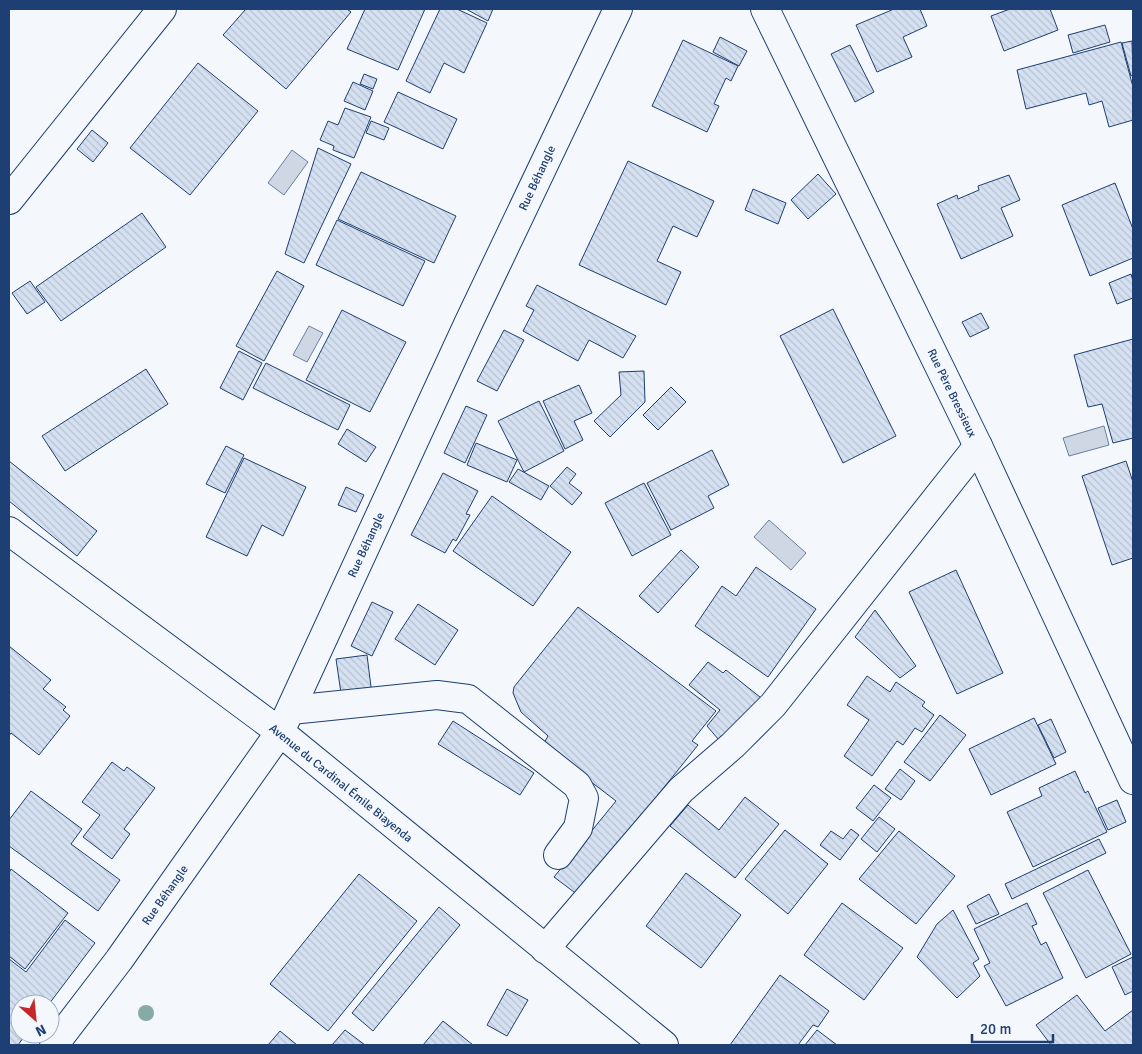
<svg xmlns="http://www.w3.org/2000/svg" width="1142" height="1054" font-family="Signika,sans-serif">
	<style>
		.water { fill: #cfd7e4; stroke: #687fa3 }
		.building { fill: url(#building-back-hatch); stroke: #1d3f73 }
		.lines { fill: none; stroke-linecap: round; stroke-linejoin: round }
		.minor-casing { stroke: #1d3f73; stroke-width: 30 }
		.minor { stroke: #f4f7fb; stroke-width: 28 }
		.tree { fill: #86aba6 }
		.labels { text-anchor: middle; stroke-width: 4; stroke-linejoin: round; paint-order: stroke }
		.street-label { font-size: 12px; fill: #1d3f73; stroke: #f4f7fb }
	</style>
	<defs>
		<pattern id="building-back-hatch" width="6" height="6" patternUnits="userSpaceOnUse" patternTransform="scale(1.25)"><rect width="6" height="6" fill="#d5e0f0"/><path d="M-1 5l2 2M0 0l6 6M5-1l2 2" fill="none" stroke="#b6c1d1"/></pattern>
	</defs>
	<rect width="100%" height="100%" fill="#f4f7fb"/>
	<g class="water">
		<polygon points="292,150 308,162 284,195 268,183"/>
		<polygon points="309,326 323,333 307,362 293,355"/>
		<polygon points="1104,426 1109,445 1069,456 1063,438"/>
		<polygon points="769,520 806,553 791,570 754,537"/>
	</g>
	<g class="building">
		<polygon points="246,9 347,9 351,12 286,89 223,35"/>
		<polygon points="365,9 425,9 398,70 347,49"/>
		<polygon points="440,9 457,9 487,23 464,73 444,63 430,93 406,81"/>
		<polygon points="466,9 493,9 488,21"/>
		<polygon points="894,9 920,9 927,26 903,37 912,57 877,72 856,25"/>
		<polygon points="1010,9 1050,9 1058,30 1004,51 991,16"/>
		<polygon points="1105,25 1110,42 1073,53 1068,35"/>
		<polygon points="720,37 747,51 739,66 713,52"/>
		<polygon points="683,40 738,66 731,81 726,78 714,104 719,106 707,132 652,106"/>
		<polygon points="1132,41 1133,75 1131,76 1122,43"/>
		<polygon points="1121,42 1133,87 1133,120 1109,127 1102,101 1089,105 1086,93 1026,109 1017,70"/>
		<polygon points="850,45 874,92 855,102 831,54"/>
		<polygon points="198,63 258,111 190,195 130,148"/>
		<polygon points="364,74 377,79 373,89 360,84"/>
		<polygon points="353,82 373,91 365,110 344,101"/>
		<polygon points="398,92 457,119 443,149 384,122"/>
		<polygon points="345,108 371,117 354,158 333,150 334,146 320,140 328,121 338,125"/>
		<polygon points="371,121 389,128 384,140 366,133"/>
		<polygon points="92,130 108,143 93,162 77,149"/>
		<polygon points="318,148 351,164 304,263 285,254"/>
		<polygon points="628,161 714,201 697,237 673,226 657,261 681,272 666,305 579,265"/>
		<polygon points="361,172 456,216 434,263 338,219"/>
		<polygon points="818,174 836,194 808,219 791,200"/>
		<polygon points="1009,175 1020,200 1001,208 1013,236 961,259 937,204 957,195 958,199 979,190 978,186"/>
		<polygon points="1115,183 1133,229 1133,258 1090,276 1062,205"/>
		<polygon points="753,189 786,203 778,224 745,210"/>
		<polygon points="142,213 166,247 61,321 36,287"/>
		<polygon points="337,220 425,261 403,306 316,265"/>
		<polygon points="277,271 304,286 264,361 236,346"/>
		<polygon points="1131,274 1133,281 1133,298 1117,304 1109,283"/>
		<polygon points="30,281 45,302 27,314 12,293"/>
		<polygon points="537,285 636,336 623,358 589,340 578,361 523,331 534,310 526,306"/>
		<polygon points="833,309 896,436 843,463 780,336"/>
		<polygon points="342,310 406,342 370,412 306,380"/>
		<polygon points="981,313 989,328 970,337 962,322"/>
		<polygon points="504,330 524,340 497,391 477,381"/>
		<polygon points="1133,339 1133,438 1113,443 1102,404 1088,407 1074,355"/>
		<polygon points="239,351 262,363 243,400 220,388"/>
		<polygon points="266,363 350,405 338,430 253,388"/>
		<polygon points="146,369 168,404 65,471 42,436"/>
		<polygon points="644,371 645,402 610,437 594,421 621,395 619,372"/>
		<polygon points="579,385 592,413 574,421 583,440 565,449 543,401"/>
		<polygon points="671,387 686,402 658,430 643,415"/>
		<polygon points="539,401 564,451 524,472 498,421"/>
		<polygon points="466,406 487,415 465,463 444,453"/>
		<polygon points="347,429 376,447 366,462 338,444"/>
		<polygon points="476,443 517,460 507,482 467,465"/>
		<polygon points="226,446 244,455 225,493 206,484"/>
		<polygon points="712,450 729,485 708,496 714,508 671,530 647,483"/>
		<polygon points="244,458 306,487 283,536 262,525 247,556 206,537"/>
		<polygon points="9,461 97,531 77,556 9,501"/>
		<polygon points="1126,461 1133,482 1133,558 1112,565 1082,476"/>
		<polygon points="567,467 576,474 569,483 582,493 572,505 550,486"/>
		<polygon points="518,469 549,486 541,500 509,482"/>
		<polygon points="443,473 478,491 466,514 470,515 456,541 453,539 445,553 411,535"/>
		<polygon points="644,483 671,535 632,556 605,503"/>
		<polygon points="346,487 364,495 356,512 338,505"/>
		<polygon points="492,496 571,552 533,606 453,551"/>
		<polygon points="681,550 699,567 658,613 639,596"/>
		<polygon points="756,567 816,609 768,677 695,626 722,586 736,596"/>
		<polygon points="956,570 1003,673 957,694 909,592"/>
		<polygon points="372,602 393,612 372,656 351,646"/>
		<polygon points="418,604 458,630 435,665 395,639"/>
		<polygon points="578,607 716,711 692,741 698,745 578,895 554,877 616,801 543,745 548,736 521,712 513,693 514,687"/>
		<polygon points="875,610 916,666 900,678 855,637"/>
		<polygon points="9,646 51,680 43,689 66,707 63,710 70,716 39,755 11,733 9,736"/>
		<polygon points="367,655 372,695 342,700 336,659"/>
		<polygon points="708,662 723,673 726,670 765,701 719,740 707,726 720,710 689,685"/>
		<polygon points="867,676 890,692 896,682 925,702 922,706 934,715 922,732 915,728 903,745 897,741 872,776 844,756 869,720 847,705"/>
		<polygon points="940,715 966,735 930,781 904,762"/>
		<polygon points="1034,718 1056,764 991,795 969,749"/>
		<polygon points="1051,719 1066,752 1054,758 1038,725"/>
		<polygon points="453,721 534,773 520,795 438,744"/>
		<polygon points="112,762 124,771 127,767 155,788 124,829 130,834 112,859 83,837 100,815 82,802"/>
		<polygon points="900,769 915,781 901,800 885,789"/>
		<polygon points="1075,771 1085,793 1088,791 1107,832 1033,867 1007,812 1042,796 1039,788"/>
		<polygon points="874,785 891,798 873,821 856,808"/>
		<polygon points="31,791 82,829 71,844 120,880 98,911 9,846 9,820"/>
		<polygon points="745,797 779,824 735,878 670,826 688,805 719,830"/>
		<polygon points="1117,800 1126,822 1108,830 1098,808"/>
		<polygon points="879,817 895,829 877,852 861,839"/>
		<polygon points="851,829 859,835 840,860 820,845 831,831 843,839"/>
		<polygon points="785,830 828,864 788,914 745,879"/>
		<polygon points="899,831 955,876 916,924 859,879"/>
		<polygon points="1099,839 1106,853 1012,899 1005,884"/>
		<polygon points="11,869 68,913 25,969 9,956 9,873"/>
		<polygon points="1088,870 1131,954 1086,978 1043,893"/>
		<polygon points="686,873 741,915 701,968 646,926"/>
		<polygon points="359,874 417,921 328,1031 270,984"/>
		<polygon points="989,894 999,914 976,924 967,906"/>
		<polygon points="842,903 903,948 864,1000 804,955"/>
		<polygon points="1027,903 1037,924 1032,926 1041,945 1046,942 1063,978 1006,1006 984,966 990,963 974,929"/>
		<polygon points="439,907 460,925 373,1031 352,1013"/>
		<polygon points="953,910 979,959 973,963 980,976 957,998 917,957 937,924"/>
		<polygon points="65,920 95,943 49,1004 20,1004 20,1034 26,1034 18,1045 9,1045 9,959 26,972"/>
		<polygon points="1133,957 1133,991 1125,995 1112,967"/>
		<polygon points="780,975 829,1011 818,1027 813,1025 798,1045 730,1045"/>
		<polygon points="507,989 528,1000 507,1036 487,1025"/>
		<polygon points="1077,995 1105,1031 1133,1010 1133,1045 1051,1045 1036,1025"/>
		<polygon points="443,1021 473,1045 423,1045"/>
		<polygon points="345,1030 365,1045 332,1045"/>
		<polygon points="817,1030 837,1045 805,1045"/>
		<polygon points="280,1031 297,1045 268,1045"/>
	</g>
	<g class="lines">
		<g class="minor-casing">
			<g id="minor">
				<polyline points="765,9 978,446 1133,780"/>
				<polyline points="9,200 162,9"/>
				<polyline points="9,531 280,732 664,1045"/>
				<polyline points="291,710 437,695 468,699 577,785 584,798 578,828 558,855"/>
				<polyline points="545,949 681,790 733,745 773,705 978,446"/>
				<polyline points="54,1045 119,960 280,732 468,324 618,9"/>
			</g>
		</g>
		<use href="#minor" class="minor"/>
	</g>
	<circle class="tree" cx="146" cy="1013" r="8"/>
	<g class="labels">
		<g class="street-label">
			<text transform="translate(537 178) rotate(-65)" y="4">Rue Béhangle</text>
			<text transform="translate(952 393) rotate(64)" y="4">Rue Père Bressieux</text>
			<text transform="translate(366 545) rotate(-65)" y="4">Rue Béhangle</text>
			<text transform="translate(341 783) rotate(39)" y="4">Avenue du Cardinal Émile Biayenda</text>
			<text transform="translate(165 895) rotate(-55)" y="4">Rue Béhangle</text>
		</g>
	</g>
	<rect width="1142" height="1054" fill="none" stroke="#1d3f73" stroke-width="20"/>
	<g transform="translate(35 1019) rotate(153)"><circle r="24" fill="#f4f7fb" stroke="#9eadc5"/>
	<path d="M0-4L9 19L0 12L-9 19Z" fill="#c62828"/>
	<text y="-8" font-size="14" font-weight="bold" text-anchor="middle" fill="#1d3f73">N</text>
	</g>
	<path d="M972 1034v8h81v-8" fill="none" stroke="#1d3f73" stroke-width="2.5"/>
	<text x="980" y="1034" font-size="15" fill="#1d3f73" stroke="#f4f7fb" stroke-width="4" paint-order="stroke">20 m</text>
</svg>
